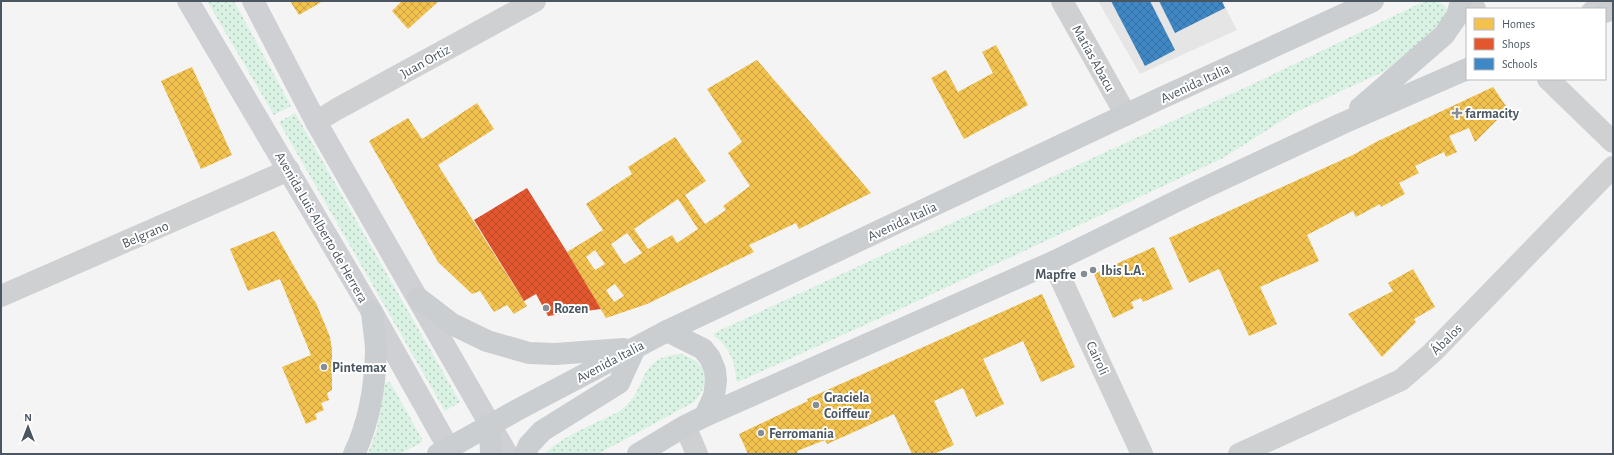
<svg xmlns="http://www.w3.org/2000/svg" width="1614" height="455" font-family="'Alegreya Sans',sans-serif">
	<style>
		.education { fill: #e6e5e6 }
		.grass { fill: url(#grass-dots) }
		.homes { fill: url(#homes-cross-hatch); fill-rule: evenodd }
		.shops { fill: url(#shops-cross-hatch) }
		.schools { fill: url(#schools-cross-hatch) }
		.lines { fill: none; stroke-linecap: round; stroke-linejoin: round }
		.service { stroke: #ced0d2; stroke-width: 11 }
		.minor { stroke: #ced0d2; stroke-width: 22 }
		.tertiary { stroke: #ced0d2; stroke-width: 22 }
		.secondary { stroke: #ced0d4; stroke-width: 22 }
		.primary { stroke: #caced1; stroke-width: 22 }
		.poi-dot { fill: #868d94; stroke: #fff; stroke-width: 1.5 }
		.labels { text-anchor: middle; stroke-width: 4; stroke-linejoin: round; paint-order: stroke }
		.street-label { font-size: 14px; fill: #4a5661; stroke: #fff }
		.poi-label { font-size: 14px; font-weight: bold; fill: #4a5661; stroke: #fff; text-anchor: start }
	</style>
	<defs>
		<pattern id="grass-dots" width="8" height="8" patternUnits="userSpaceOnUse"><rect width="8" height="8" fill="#d9f2e3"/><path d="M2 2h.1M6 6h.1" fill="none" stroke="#b2c7bb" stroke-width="1.8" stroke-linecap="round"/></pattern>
		<pattern id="homes-cross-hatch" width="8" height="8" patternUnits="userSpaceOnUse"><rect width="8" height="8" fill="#f2c14e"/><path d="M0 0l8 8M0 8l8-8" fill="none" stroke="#c6a044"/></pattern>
		<pattern id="shops-cross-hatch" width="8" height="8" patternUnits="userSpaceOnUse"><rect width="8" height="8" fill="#e4572e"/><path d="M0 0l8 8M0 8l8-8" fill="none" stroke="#bb4b2b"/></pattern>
		<pattern id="schools-cross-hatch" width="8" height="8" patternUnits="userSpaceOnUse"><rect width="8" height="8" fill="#3f88c5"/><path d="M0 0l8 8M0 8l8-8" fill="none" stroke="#3772a3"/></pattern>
	</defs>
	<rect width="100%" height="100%" fill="#f4f4f4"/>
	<polygon class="education" points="1098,1 1222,1 1237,30 1140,74"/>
	<g class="grass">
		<polygon points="207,1 234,1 291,106 274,115"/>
		<path d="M1425,1C1434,1 1441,1 1447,8V17L1400,64L1294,113L1223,158L898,310L738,382L736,380C736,363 729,346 714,336V333L1257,82Z"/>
		<polygon points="295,113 460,402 445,411 279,122"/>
		<path d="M681,354C686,356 694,359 698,363C710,376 705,390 694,402L598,454H545C555,441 591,425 606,418C611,415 618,413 622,409C649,390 635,357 681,354Z"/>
		<polygon points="387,382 390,382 422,439 422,442 400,454 368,454 377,429 385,384"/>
	</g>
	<g class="homes">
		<polygon points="290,1 323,1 299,15"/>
		<polygon points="402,1 439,1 408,29 392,11"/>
		<polygon points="996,45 1028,105 964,139 931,78 946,70 958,92 993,73 982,52"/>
		<path d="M757,60L871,193L799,229L796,223L749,245L754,252L647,304L606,318L567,252L603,230L586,204L632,174L628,167L675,137L706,181L685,195L705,224L726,210L723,206L750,186L728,153L742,142L707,89ZM678,199L698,229L677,243L672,235L648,249L634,229ZM627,233L642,253L624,264L611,244ZM595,250L605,264L595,270L586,257ZM615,284L624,296L614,302L606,290Z"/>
		<polygon points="192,67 232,155 201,169 161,81"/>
		<polygon points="1493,87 1508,109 1475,142 1469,128 1449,136 1457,152 1446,157 1444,152 1415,166 1419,173 1399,183 1405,194 1381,207 1380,204 1356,217 1353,211 1307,235 1319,261 1260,287 1277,324 1249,336 1219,269 1189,283 1169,238 1353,155 1376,142"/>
		<polygon points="477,103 494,129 438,165 527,306 514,314 507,305 494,312 480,291 472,294 438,262 369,141 408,118 422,139"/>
		<polygon points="274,231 309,293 316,303 330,337 332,350 332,390 327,393 329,400 321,403 324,410 315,414 317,419 306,424 282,367 311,355 280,279 248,291 230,249"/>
		<polygon points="1154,247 1173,289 1143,302 1141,298 1131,302 1134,308 1113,318 1094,274"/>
		<polygon points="1413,269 1435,307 1414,319 1416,322 1382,357 1348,314 1393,291 1388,283"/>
		<polygon points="1042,294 1075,367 1041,382 1023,341 983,359 1004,404 976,417 963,388 934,401 954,445 934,454 912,454 894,414 827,444 825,440 797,451 798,454 748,454 739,434 808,401 807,399"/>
	</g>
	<polygon class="shops" points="527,188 567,252 601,309 548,316 536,294 524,301 474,220"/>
	<g class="schools">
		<polygon points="1111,1 1150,1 1175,50 1145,66"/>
		<polygon points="1159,1 1222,1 1225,8 1175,33"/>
	</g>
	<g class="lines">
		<polyline class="service" points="1587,9 1596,1"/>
		<g class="minor">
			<polyline points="1062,1 1126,115"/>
			<polyline points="316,122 337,109 535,1"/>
			<polyline points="1053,262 1142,454"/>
			<polyline points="1,296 289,170"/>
			<polyline points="685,426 697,454"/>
			<polyline points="1239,454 1401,380 1432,353 1613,167"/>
		</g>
		<g class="tertiary">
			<polyline points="1467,1 1475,9"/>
			<polyline points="1548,79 1613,142"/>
		</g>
		<g class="secondary">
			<polyline points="188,1 372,312 452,454"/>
			<polyline points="253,1 316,122 507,454"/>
		</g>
		<g class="primary">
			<polyline points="1605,12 1613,9"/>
			<polyline points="1360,108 1444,35 1457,16 1461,1"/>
			<polyline points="418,298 452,324 487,341 529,353 555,354 624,349"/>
			<polyline points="667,331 703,349 710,358 715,370 716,381 714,396 705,416"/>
			<polyline points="490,425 491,454"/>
			<path d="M354,454C369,423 375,387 376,352C376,339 373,325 372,312"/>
			<polyline points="438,454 519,409 667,331 1157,100 1373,1"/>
			<polyline points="525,454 529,445 542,431 619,383 635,348"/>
			<polyline points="638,454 685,426 705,416 1053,262 1189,195 1341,124 1467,69"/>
		</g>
	</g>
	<g class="poi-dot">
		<path d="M1455 107h4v4h4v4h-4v4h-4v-4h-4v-4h4z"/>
		<circle cx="1093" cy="270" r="4"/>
		<circle cx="1084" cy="274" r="4"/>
		<circle cx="546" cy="308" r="4"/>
		<circle cx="324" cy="367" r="4"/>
		<circle cx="816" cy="405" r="4"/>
		<circle cx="761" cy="433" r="4"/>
	</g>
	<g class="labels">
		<g class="street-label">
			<text transform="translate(1094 58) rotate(61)" y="5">Matías Abacu</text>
			<text transform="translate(425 61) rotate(-29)" y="5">Juan Ortiz</text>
			<text transform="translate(1195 83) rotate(-25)" y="5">Avenida Italia</text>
			<text transform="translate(902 221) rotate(-25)" y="5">Avenida Italia</text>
			<text transform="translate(322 227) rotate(60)" y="5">Avenida Luis Alberto de Herrera</text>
			<text transform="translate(145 234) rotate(-23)" y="5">Belgrano</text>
			<text transform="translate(1446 339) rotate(-45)" y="5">Ábalos</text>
			<text transform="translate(1098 358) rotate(65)" y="5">Cairoli</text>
			<text transform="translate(610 361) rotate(-28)" y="5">Avenida Italia</text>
		</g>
		<g class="poi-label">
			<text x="1465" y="118">farmacity</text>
			<text x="1101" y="275">Ibis L.A.</text>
			<text x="1076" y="279" text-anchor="end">Mapfre</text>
			<text x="554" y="313">Rozen</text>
			<text x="332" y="372">Pintemax</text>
			<text x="824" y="402">Graciela<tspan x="824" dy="16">Coiffeur</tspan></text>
			<text x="769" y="438">Ferromania</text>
		</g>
	</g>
	<rect width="1614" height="455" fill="none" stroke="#4a5661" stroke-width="4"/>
	<rect x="1466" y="8" width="140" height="72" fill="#ffffff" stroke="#b7bbc0"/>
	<rect x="1474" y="18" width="20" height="12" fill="#f2c14e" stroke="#b7bbc0"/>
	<text x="1502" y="28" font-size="12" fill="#4a5661">Homes</text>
	<rect x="1474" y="38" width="20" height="12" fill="#e4572e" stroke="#b7bbc0"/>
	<text x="1502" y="48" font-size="12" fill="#4a5661">Shops</text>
	<rect x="1474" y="58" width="20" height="12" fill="#3f88c5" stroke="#b7bbc0"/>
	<text x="1502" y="68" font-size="12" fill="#4a5661">Schools</text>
	<g transform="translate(28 427)" stroke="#ffffff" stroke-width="3" paint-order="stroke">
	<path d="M0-3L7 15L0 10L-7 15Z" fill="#4a5661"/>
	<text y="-6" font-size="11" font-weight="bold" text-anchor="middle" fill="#4a5661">N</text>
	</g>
</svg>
